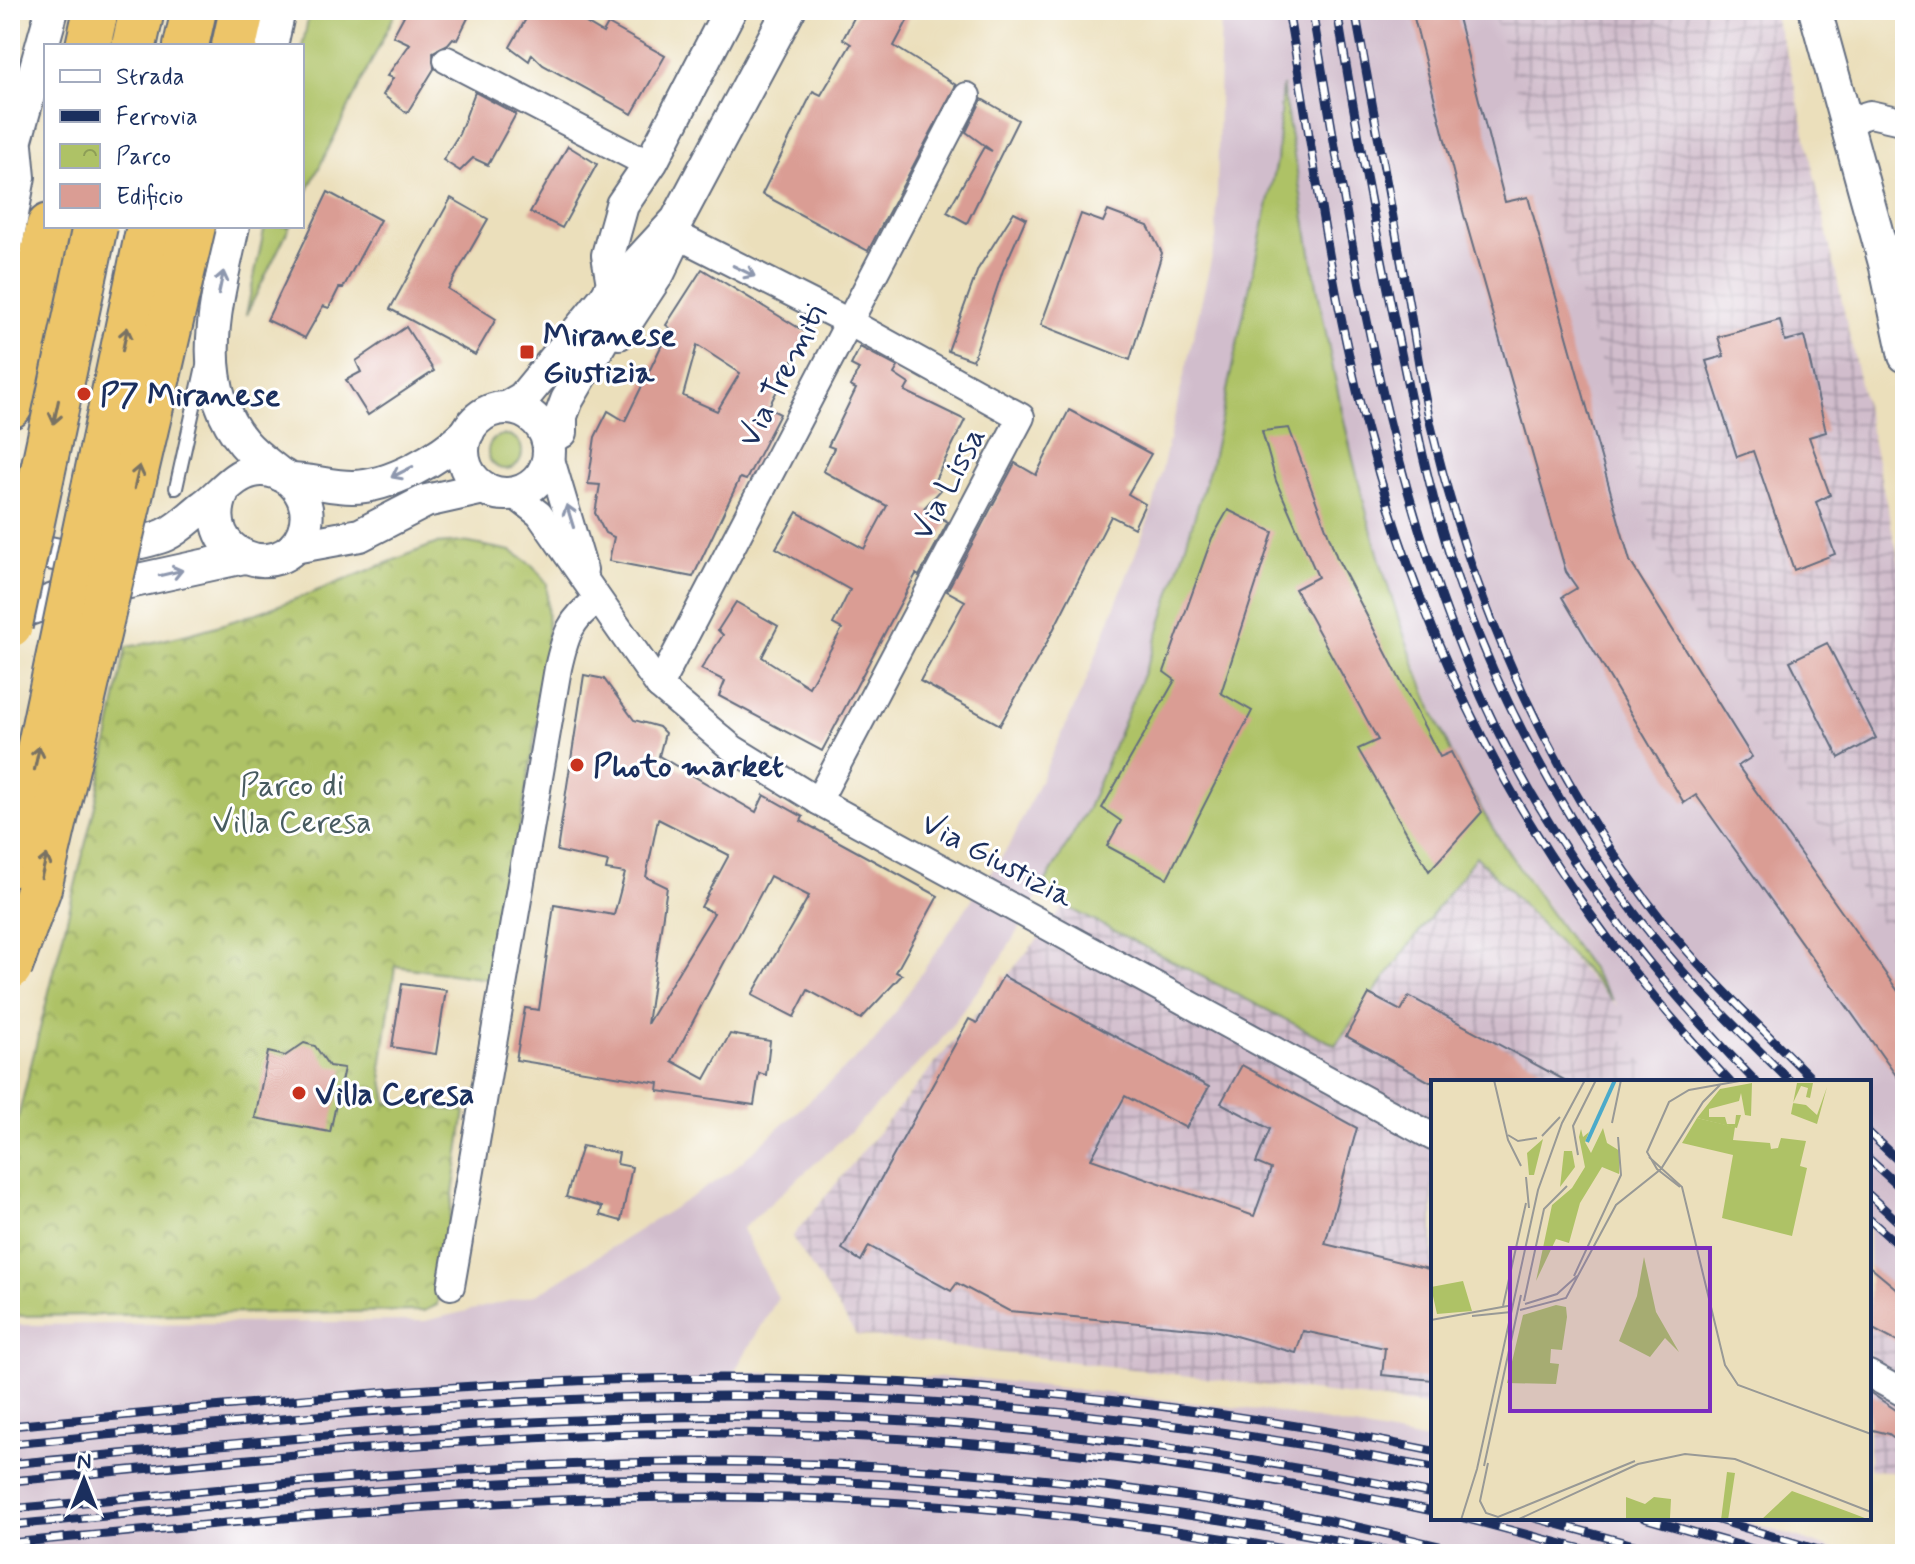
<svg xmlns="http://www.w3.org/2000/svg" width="1915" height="1564" font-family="Mynerve,sans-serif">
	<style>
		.industrial { fill: url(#industrial-grid) }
		.railway { fill: #d1bdcc }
		.grass { fill: #aec266; stroke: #647862; stroke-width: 2 }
		.park { fill: url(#park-crowns); stroke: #647862; stroke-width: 2 }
		.building { fill: #da9d94; fill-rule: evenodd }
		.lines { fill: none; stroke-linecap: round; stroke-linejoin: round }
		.service-casing { stroke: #646d7f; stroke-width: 16 }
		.minor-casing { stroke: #646d7f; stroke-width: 30 }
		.tertiary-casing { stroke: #646d7f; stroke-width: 36 }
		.motorway-casing { stroke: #646d7f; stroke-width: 48 }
		.service { stroke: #fff; stroke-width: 12 }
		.minor { stroke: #fff; stroke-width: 26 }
		.tertiary { stroke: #fff; stroke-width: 32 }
		.motorway { stroke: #edc569; stroke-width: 44 }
		.rail-casing { stroke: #1b2f5e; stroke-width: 9 }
		.rail { stroke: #fff; stroke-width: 6; stroke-dasharray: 18; stroke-linecap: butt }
		.motorway-bridge-casing { stroke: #646d7f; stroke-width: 48; stroke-linecap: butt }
		.motorway-bridge { stroke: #edc569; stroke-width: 44 }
		.oneway { stroke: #8d97ae }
		.oneway2 { stroke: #797263 }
		.poi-dot { fill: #c8321e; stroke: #fff; stroke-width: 3 }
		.labels { text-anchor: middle; stroke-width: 6; stroke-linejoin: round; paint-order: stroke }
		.poi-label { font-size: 32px; font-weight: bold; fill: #1b2f5e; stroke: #fff; text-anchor: start }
		.street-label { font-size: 32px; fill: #1b2f5e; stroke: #fff }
		.park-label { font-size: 32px; fill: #475b60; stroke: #fff }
		.inset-river { fill: none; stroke: #4baaca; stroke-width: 4 }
		.inset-road { fill: none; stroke: #989996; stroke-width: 2 }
		.view { fill: #7b2cbf; fill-opacity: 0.15; stroke: #7b2cbf; stroke-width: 4 }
		.inset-edge { fill: none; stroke: #1b2f5e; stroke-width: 4 }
	</style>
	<defs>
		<pattern id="industrial-grid" width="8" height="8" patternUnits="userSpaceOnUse" patternTransform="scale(2)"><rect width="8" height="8" fill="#d1bdcc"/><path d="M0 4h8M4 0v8" fill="none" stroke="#a99aa9"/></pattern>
		<pattern id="park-crowns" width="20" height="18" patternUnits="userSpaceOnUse" patternTransform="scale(2)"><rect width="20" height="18" fill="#aec266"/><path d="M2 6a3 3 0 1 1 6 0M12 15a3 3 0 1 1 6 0" fill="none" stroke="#8d9e57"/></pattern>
	</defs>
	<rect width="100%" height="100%" fill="#fff"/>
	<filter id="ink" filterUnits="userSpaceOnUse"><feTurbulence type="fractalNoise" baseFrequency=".0125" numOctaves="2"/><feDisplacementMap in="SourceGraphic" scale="16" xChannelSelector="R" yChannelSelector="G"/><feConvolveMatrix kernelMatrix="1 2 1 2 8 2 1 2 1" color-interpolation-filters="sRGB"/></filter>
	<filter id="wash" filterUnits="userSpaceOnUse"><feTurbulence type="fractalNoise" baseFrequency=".006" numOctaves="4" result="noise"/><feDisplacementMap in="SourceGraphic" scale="32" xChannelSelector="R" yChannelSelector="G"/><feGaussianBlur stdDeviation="1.8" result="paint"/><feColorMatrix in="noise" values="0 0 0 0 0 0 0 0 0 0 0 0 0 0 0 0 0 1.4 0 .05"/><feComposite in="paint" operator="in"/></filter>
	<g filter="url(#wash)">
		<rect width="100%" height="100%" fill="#ebdfbb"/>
		<g class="industrial">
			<polygon points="1400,10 1772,10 1790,65 1905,588 1905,1138 1869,1082"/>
			<polygon points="1476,856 1587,976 1696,1082 1433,1082 1433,1406 856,1335 792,1237 1065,906 1335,1045"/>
			<polygon points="1869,1250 1905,1286 1905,1474 1869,1469"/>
		</g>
		<polygon class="railway" points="1221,10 1492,10 1664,567 1789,780 1905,961 1905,1296 1869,1266 1869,1082 1659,1082 1620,1036 1627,1019 1482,812 1451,752 1395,611 1342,425 1283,90 1277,161 1265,225 1211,464 1152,653 1088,808 1003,956 938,1044 849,1133 742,1229 778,1298 734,1372 981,1379 1276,1412 1433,1442 1433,1518 1736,1518 1848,1554 10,1554 10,1322 19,1325 425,1321 538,1294 729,1173 874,1042 1011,843 1085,684 1153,508 1216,239"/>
		<g class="grass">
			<polygon points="310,10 397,10 302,202 302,48"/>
			<path d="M1282,86C1322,313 1354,541 1451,752C1490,837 1559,922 1613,1000L1476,856L1335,1045L1065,906L1041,890L1088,808L1152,653L1211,464L1277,161Z"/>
			<polygon points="265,226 290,226 246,315"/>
			<circle cx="505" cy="452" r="17"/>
		</g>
		<path class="park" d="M464,542L511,551L533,566L547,583L548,660L494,980L395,966L381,1068L387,1103L465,1111L437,1305L424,1311L21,1316L10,1311V1150L97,797L126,647C234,630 334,583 435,544Z"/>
		<g id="blocks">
			<g class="building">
				<polygon points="407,10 472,10 457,40 453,38 448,44 433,52 434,69 407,113 383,95 393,78 387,76 410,44 393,36"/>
				<polygon points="531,10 564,10 603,33 608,24 665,56 632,114 543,65 532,54 529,61 510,47"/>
				<polygon points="858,10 913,10 894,46 956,85 868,251 762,194 813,91 821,95 851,44 843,39"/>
				<polygon points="1412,10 1456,10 1505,202 1528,197 1630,561 1752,757 1738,766 1905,1001 1905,1088 1696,795 1684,803 1562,597 1577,588 1566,572 1464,215"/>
				<polygon points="475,92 516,114 488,165 473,158 460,171 443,160 459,134"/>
				<polygon points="982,99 1018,120 967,223 947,212 984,147 992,151 966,132"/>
				<polygon points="568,146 597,164 562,228 530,212"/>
				<polygon points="328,192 380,220 343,288 339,288 329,308 323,306 305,338 267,320"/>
				<polygon points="451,198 488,219 448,289 496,319 475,355 390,309"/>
				<polygon points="1108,211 1148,226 1162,253 1130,360 1041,325 1081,214 1103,222"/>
				<polygon points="1014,212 1026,218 1003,270 973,360 948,351 978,269"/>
				<path d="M702,269L807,333L768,408L780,414L746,480L740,478L693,577L609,561L614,537L605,533L595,513L600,485L588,484L595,437L608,411L625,421L670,328L666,325ZM697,345L740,373L717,411L683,396Z"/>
				<polygon points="1780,320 1785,341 1804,336 1826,432 1809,437 1830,495 1816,502 1835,554 1794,570 1753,451 1737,457 1706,361 1724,356 1718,337"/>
				<polygon points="406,327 434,371 368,415 346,380 361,372 356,361"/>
				<polygon points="860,347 898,367 894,374 909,384 905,391 965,420 933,484 941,490 924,508 948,522 919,576 916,574 822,751 719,696 725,681 701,669 723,635 718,630 736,602 778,626 762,657 809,687 842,629 833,624 850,590 776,548 797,512 864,549 887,506 823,471 834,448 828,446 856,389 850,386 859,369 851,365"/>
				<polygon points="1069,410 1151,454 1128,494 1145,504 1134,528 1111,516 1045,646 1000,725 920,681 965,601 947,591 1015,463 1036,475"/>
				<polygon points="1289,428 1337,558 1440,757 1451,752 1482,812 1429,871 1358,749 1378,740 1295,589 1318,577 1276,481 1262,431"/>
				<polygon points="1228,510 1273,532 1221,693 1252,711 1167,878 1107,846 1121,821 1102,808 1175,680 1164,672 1212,538"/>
				<polygon points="1827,643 1876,738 1839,758 1790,661"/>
				<path d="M584,675L604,679L634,720L659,727L665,733L659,756L756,812L764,795L803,817L801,821L938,896L896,972L902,975L861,1019L808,990L794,1017L752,995L809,896L770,876L672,1061L705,1079L730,1034L770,1041L766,1075L759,1073L754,1105L658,1091L659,1083L516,1060L525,1008L539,1010L554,905L614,915L625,873L606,870L608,862L557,851ZM658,819L729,855L701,907L714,913L647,1024L667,887L646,877Z"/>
				<polygon points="1003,976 1209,1087 1186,1128 1125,1096 1091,1159 1254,1216 1271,1169 1256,1163 1270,1129 1221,1103 1242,1065 1357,1128 1325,1244 1433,1270 1433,1380 1382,1375 1385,1348 1303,1331 1296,1353 1214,1330 1009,1311 957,1283 951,1291 869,1246 861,1261 842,1249 969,1019 977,1023"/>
				<polygon points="402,984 446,990 436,1054 392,1047"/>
				<polygon points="1369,994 1401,1011 1409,996 1568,1082 1430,1082 1346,1036"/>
				<polygon points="304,1043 315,1046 329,1066 344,1068 330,1132 255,1118 268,1052 285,1056"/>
				<polygon points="582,1146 619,1153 617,1164 632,1167 621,1221 600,1215 602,1207 566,1197"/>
				<polygon points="1869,1266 1905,1296 1905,1346 1869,1327"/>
				<polygon points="1869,1392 1905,1416 1905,1446 1889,1434 1869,1429"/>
			</g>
		</g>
	</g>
	<g filter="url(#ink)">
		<use href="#blocks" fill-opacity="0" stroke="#646d7f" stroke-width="2"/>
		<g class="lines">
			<g class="service-casing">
				<g id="service">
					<polyline points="10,281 29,177 26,145"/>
					<polyline points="10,471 16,472"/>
					<polyline points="176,488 203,366"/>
				</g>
			</g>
			<g class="minor-casing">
				<g id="minor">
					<polyline points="447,60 634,157 652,161"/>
					<polyline points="1847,121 1870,114 1905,122"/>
					<polyline points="675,234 847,321 1021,417 818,801"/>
					<polyline points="550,456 584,570"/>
					<polyline points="513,494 539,514 659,686 732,748 818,801 1433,1137"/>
					<polyline points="659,686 967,96"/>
					<path d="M451,1286L558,668C565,637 570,618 597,601"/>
					<polyline points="1869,1374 1905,1394"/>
				</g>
			</g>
			<g class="tertiary-casing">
				<g id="tertiary">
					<polyline points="1815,10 1886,267 1905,356"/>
					<polyline points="271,46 279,10"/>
					<polyline points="10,161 52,10"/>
					<path d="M233,226C218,297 191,381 244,443C254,455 269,465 281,475"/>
					<polyline points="607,296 613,284 608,255 622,205 652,161 730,10"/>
					<polyline points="619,333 659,272 675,239"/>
					<circle cx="506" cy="451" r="43"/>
					<polyline points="506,408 523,398 607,296 677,220 789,10"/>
					<polyline points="561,432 561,416 567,400 621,308"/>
					<path d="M290,480C311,480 331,487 352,487C390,487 440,458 468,432"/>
					<path d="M10,543C27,547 46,554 63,555C78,556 152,541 165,535C179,529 192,515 204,506C220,495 233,475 253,471C288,464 317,500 303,533C281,586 197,555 222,494"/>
					<polyline points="294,547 360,535 426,501 484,488"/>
					<polyline points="15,614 65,596 244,557"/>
				</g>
			</g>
			<g class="motorway-casing">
				<g id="motorway">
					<polyline points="88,46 96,10"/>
					<polyline points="134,46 142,10"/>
					<polyline points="186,46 194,10"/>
					<polyline points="234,46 242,10"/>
					<polyline points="10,406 49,226"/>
				</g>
			</g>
			<use href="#service" class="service"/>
			<use href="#minor" class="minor"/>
			<use href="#tertiary" class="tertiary"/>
			<use href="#motorway" class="motorway"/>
			<g class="rail-casing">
				<g id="rail">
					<path d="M1288,10C1313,150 1331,294 1367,431C1434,686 1548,891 1730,1082"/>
					<path d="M1312,10C1350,233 1382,463 1471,673C1536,827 1640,963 1756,1082"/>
					<path d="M1337,10C1355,122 1376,232 1399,343C1417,430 1434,517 1465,600C1502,702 1556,800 1617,889C1666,960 1730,1022 1791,1082"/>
					<path d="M1355,10C1372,101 1389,192 1405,283C1414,330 1420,379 1431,426C1474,609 1556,793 1677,939C1720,990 1769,1035 1815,1082"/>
					<polyline points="1869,1133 1905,1167"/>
					<polyline points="1869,1159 1905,1192"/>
					<polyline points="1869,1195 1905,1228"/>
					<polyline points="1869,1219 1905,1251"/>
					<path d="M10,1426C208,1408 406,1386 605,1380C883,1370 1160,1396 1433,1451"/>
					<path d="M10,1444C276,1419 545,1390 813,1397C1022,1402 1228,1428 1433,1468"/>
					<path d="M10,1464C277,1440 545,1411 813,1417C1022,1422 1229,1452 1433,1494"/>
					<path d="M10,1481C248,1460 488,1432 727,1433C968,1435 1198,1461 1433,1511"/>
					<path d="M10,1509C248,1487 487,1460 726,1462C917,1464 1112,1481 1300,1515C1359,1526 1416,1541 1474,1554"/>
					<polyline points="1464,1518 1601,1554"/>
					<polyline points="1535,1518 1667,1554"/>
					<polyline points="1644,1518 1770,1554"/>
					<polyline points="1712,1518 1832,1554"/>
					<path d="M10,1525C210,1507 412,1482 614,1479C879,1474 1144,1498 1404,1554"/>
					<path d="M10,1543C247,1521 485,1496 722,1497C915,1498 1120,1516 1309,1554"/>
				</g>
			</g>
			<use href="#rail" class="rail"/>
			<g class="motorway-bridge-casing">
				<g id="motorway-bridge">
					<polyline points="10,625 95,226"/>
					<polyline points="15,864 149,226"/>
					<polyline points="10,967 39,888 193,226"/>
				</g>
			</g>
			<use href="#motorway-bridge" class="motorway-bridge"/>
		</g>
		<defs><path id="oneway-shaft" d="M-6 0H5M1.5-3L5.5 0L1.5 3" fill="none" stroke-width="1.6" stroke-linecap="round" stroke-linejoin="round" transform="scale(2)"/></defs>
		<g class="oneway">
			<use href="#oneway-shaft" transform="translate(744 271) rotate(26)"/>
			<use href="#oneway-shaft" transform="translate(221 283) rotate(-78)"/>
			<use href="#oneway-shaft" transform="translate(402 472) rotate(153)"/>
			<use href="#oneway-shaft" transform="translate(570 516) rotate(-107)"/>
			<use href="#oneway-shaft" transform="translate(171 573) rotate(-13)"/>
		</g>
		<g class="oneway2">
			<use href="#oneway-shaft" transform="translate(125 339) rotate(-78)"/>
			<use href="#oneway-shaft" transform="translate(56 412) rotate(102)"/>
			<use href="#oneway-shaft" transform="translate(137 477) rotate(-77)"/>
			<use href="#oneway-shaft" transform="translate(37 758) rotate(-78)"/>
			<use href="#oneway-shaft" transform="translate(44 866) rotate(-76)"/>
		</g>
	</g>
	<g class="poi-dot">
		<rect x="519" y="344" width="16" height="16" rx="4"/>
		<circle cx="84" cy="394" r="8"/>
		<circle cx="577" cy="765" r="8"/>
		<circle cx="299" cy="1093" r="8"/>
	</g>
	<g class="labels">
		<g class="poi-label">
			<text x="543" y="345">Miranese<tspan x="543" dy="37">Giustizia</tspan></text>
			<text x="100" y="405">P7 Miranese</text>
			<text x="593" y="776">Photo market</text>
			<text x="315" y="1104">Villa Ceresa</text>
		</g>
		<g class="street-label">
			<text transform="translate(781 375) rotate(-63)" y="11">Via Tremiti</text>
			<text transform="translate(947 483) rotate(-62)" y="11">Via Lissa</text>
			<text transform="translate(998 859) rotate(28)" y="11">Via Giustizia</text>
		</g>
		<g class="park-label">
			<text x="292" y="795">Parco di<tspan x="292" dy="37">Villa Ceresa</tspan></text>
		</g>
	</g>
	<g transform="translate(1431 1080)">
		<rect width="440" height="440" fill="#ebdfbb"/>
		<path d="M366,3H382L379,18L375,17L377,8L370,6L362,23L375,25L386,35L396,7L386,44L360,34ZM172,48L176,63L189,71L188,94L171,87L149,123L138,163L125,159L105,201L121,125L141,108L154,87L148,57L150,49L152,57L158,52L154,62L160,73ZM112,59L103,95H98L96,73ZM133,71H141L144,87L129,107ZM213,177L225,232L248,272L234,258L219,277L188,261L206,216ZM361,411L418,432L439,440H330Z" fill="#aec266"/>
		<path d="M266,38L304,47L302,60L339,63L340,69L347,68L350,58L375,61L369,86L376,88L361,156L291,138L302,75L251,63ZM32,201L41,231L6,234L0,207ZM125,225L135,227L136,237L131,270L120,269L119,283L128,284L125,304L76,303L92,235ZM296,392L304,393L297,440H290ZM195,417L214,424L223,417L240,419L239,438H195Z" fill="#aec266"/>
		<path d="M321,3L320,36L314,35L310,13L308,21L278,29V37H294L296,44H304L305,35H310L306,48L266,38L289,9Z" fill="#aec266"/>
		<path class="inset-river" d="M156,62L184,0"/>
		<path class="inset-road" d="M63,0L77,60L90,86M181,43L190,0M77,55L87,61L106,58M111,56L129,37M147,75L142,46L165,0M218,77L251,107L294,285L307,305L440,354M95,97L98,128M249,107L226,89L216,72L238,22L258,10L314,0M143,196L190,95L187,57M93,221L113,129L136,106M94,224L126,214L146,196M72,226L95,123M89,230L135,218L185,125L230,89L272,22L290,4M41,236L80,232M0,240L82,225M57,383L49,421L55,433L67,437L204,381M53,386L90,215M30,440L46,389L107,110L131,43L154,0M86,440L207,384L254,374L304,379L440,432"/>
		<path class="view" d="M79,168H279V331H79Z"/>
		<rect width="440" height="440" class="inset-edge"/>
	</g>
	<rect width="1915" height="1564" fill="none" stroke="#fff" stroke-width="40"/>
	<rect x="44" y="44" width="260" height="184" fill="#ffffff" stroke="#a4acbf" stroke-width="2"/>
	<rect x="60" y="70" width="40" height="12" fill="#ffffff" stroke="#a4acbf" stroke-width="2"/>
	<text x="116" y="84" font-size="24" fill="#1b2f5e">Strada</text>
	<rect x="60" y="110" width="40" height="12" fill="#1b2f5e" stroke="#a4acbf" stroke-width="2"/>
	<text x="116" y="124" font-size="24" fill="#1b2f5e">Ferrovia</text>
	<rect x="60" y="144" width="40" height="24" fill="url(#park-crowns)" stroke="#a4acbf" stroke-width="2"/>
	<text x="116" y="164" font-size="24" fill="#1b2f5e">Parco</text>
	<rect x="60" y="184" width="40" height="24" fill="#da9d94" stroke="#a4acbf" stroke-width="2"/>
	<text x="116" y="204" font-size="24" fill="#1b2f5e">Edificio</text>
	<g transform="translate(84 1480)" stroke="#ffffff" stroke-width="6" paint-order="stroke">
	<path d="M0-6L14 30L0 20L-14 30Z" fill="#1b2f5e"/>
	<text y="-12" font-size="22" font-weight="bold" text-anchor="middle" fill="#1b2f5e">N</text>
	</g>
</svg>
